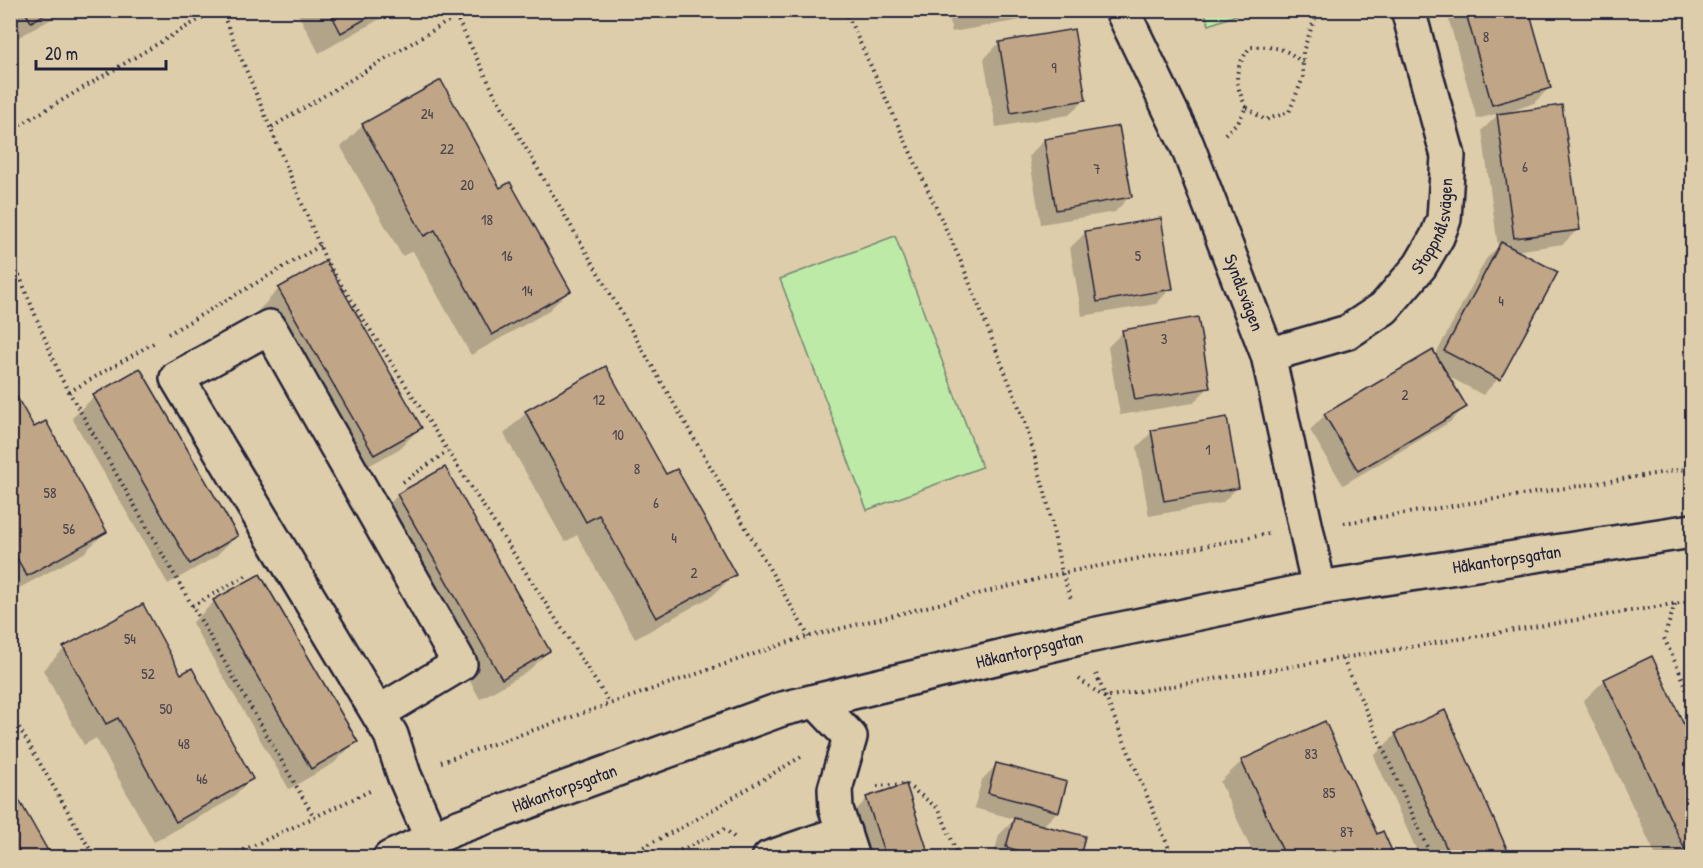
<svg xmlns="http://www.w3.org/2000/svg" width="1703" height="868" font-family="'Patrick Hand',sans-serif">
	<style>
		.green { fill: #beeaa8; stroke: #708672; stroke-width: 1.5 }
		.shadow { fill: #0003 }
		.building { fill: #c0a586; stroke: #22223b; stroke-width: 1.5 }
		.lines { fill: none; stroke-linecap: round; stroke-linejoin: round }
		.minor-casing { stroke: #22223b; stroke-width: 38 }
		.path { stroke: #22223b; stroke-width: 4; stroke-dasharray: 1.5 4.5; stroke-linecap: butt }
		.minor { stroke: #decdaa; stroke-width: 33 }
		.labels { text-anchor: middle; stroke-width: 6; stroke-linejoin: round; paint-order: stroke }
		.number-label { font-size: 15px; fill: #4a434e }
		.street-label { font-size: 18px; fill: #22223b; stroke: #decdaa }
	</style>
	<rect width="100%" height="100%" fill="#decdaa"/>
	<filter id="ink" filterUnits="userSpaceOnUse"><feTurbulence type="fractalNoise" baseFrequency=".0167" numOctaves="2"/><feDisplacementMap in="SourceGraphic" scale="12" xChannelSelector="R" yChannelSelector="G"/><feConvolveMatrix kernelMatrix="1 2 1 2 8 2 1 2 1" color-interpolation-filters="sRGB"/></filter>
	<g filter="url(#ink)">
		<g class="green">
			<polygon points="1204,10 1247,10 1247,11 1209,25"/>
			<polygon points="895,236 982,467 867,510 780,279"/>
		</g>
		<g class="shadow">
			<polygon points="10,10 68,10 10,42"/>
			<polygon points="296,10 396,10 319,53"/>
			<polygon points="948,10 1034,10 1026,19 952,32"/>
			<polygon points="1446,10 1527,10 1549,88 1534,103 1501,115 1578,229 1563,244 1515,251 1556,272 1498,379 1483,395 1446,375 1465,407 1450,422 1343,485 1310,430 1325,415 1435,356 1486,259 1498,247 1482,130 1500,113 1477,119"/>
			<polygon points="999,43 1085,99 1069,115 996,127 984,59"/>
			<polygon points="363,125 500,190 569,291 547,312 471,355 413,251 402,256 341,147"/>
			<polygon points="1044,140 1130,196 1115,212 1041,224 1029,156"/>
			<polygon points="1086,232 1171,288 1156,304 1082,316 1070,248"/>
			<polygon points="279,289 420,428 399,449 352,475 258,311"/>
			<polygon points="1123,332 1208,388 1193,403 1120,415 1108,347"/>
			<polygon points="605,368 665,476 734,575 712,596 635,639 577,535 565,542 504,434 526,413"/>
			<polygon points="140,370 236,536 215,557 168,584 72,418 94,397"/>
			<polygon points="10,388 34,429 105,532 84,553 10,593"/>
			<polygon points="1152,432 1237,488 1222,503 1149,516 1137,447"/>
			<polygon points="398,495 549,651 527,672 480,699 377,517"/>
			<polygon points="259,576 356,741 334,763 289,789 192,623 214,602"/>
			<polygon points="64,649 181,676 252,778 230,800 154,842 96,738 84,745 43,670"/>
			<polygon points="1651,658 1692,745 1692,858 1657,858 1583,701 1605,680"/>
			<polygon points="1396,734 1509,858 1420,858 1374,756"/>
			<polygon points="1242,761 1377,836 1393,858 1255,858 1220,782"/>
			<polygon points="997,764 1058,811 1042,827 1078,858 993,858 999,835 1015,819 974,808 982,780"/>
			<polygon points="867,799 929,858 858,858 846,820"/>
		</g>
		<g class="building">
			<polygon points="24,10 53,10 31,22"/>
			<polygon points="329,10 381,10 341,33"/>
			<polygon points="966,10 1007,10 967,17"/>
			<polygon points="1465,10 1529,10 1551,88 1492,105"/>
			<polygon points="1074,29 1086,100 1011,113 999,42"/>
			<polygon points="441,80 500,188 510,182 571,291 492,335 435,230 424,236 362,124"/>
			<polygon points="1562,105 1580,230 1514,238 1497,114"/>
			<polygon points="1119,126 1132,197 1056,210 1044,139"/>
			<polygon points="1161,218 1173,289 1097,302 1085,231"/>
			<polygon points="1501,242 1558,272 1500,380 1444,351"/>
			<polygon points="326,261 422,428 374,455 278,288"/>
			<polygon points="1198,317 1210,388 1135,400 1122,330"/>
			<polygon points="1433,350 1467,407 1358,471 1324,414"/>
			<polygon points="606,366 666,474 677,469 736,575 656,618 599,515 586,522 525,411"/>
			<polygon points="140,368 238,536 190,564 93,395"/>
			<polygon points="10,385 34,427 46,421 107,532 27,576 10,546"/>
			<polygon points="1227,417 1239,488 1164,501 1151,430"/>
			<polygon points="445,467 550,651 502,679 397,494"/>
			<polygon points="260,574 358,742 311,769 213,600"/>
			<polygon points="143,604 181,674 192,668 253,779 176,822 118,718 106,724 63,647"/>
			<polygon points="1652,656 1692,742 1692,858 1689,858 1604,679"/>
			<polygon points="1445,710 1511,858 1451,858 1395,733"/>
			<polygon points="1325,721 1377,834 1383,831 1395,858 1286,858 1241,760"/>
			<polygon points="996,763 1067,782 1059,812 988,793"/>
			<polygon points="10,784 52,858 10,858"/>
			<polygon points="906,784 930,858 886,858 866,797"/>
			<polygon points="1014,818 1085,836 1080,858 1043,858 1006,847"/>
		</g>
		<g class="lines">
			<g class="minor-casing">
				<g id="minor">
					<path id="s1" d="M1122,10L1187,145L1268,355L1319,588"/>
					<path id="s2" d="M1268,355L1348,332L1384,308L1420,266L1437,237L1444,219L1448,156L1408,10"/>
					<polyline points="816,701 850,737 835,789 836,809 852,858"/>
					<polyline points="378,713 460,664 269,327 177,378 391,735 404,775 432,839"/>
					<path id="s3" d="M390,858L453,829L782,709L1083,637L1319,588L1692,531"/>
					<polyline points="769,858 844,832"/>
				</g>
			</g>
			<g class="path">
				<polyline points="221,10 326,261 609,702"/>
				<polyline points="453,10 494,93 809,637"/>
				<polyline points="845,10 962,264 1025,422 1046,496 1062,573 1071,599"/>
				<path d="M1246,107C1234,81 1233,71 1250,47C1273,46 1287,47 1303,64"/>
				<polyline points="272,127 467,10"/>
				<polyline points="10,131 215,10"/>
				<polyline points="1225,134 1239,121 1246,107 1265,120 1289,112 1303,78 1303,51 1318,10"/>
				<polyline points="10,253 61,378 314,817"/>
				<polyline points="168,334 320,246"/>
				<polyline points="69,392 157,341"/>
				<polyline points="403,482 448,451"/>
				<polyline points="1344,523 1692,468"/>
				<polyline points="1675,604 1664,638 1692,699"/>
				<polyline points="192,606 249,574"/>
				<polyline points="1343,659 1432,858"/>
				<polyline points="1096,674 1173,858"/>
				<polyline points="1079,679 1104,697 1692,601"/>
				<polyline points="10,712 95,858"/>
				<polyline points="441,762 795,640 1062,573 1268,534"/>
				<polyline points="877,786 906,784 939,809 959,858"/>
				<polyline points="641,849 643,858"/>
				<polyline points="227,858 370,791"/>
				<polyline points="622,858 692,822 804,755"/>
				<polyline points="664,858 725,829 735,838"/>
			</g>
			<use href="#minor" class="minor"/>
		</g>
	</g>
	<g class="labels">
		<g class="number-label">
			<text x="1486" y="42">8</text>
			<text x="1054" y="73">9</text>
			<text x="427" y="119">24</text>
			<text x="447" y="154">22</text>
			<text x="1525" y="172">6</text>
			<text x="1097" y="174">7</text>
			<text x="467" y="190">20</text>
			<text x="487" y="225">18</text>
			<text x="507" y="261">16</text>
			<text x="1138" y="261">5</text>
			<text x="527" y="296">14</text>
			<text x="1501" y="306">4</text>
			<text x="1164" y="344">3</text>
			<text x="1405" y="400">2</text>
			<text x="599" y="405">12</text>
			<text x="618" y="440">10</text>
			<text x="1208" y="455">1</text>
			<text x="637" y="474">8</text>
			<text x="50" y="498">58</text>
			<text x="656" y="508">6</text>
			<text x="69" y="534">56</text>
			<text x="674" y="543">4</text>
			<text x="694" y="578">2</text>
			<text x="130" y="644">54</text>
			<text x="148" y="679">52</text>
			<text x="166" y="714">50</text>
			<text x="184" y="749">48</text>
			<text x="1311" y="759">83</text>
			<text x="202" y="784">46</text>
			<text x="1329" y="798">85</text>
			<text x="1347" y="837">87</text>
		</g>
		<g class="street-label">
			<text dy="6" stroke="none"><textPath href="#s2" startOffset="225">Stoppnålsvägen</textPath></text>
			<text dy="6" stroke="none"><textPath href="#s1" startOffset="308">Synålsvägen</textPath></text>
			<text dy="6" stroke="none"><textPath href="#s3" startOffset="1160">Håkantorpsgatan</textPath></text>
			<text dy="6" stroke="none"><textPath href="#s3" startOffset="674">Håkantorpsgatan</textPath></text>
			<text dy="6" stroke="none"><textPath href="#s3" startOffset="188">Håkantorpsgatan</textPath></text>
		</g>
	</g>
	<rect width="1703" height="868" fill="none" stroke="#decdaa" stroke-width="36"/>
	<rect x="18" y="18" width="1667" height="832" fill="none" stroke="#22223b" stroke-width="2" filter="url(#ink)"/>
	<path d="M36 60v9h130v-9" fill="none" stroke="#22223b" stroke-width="3"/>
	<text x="45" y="60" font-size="18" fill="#22223b" stroke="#decdaa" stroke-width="4.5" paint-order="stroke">20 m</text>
</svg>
